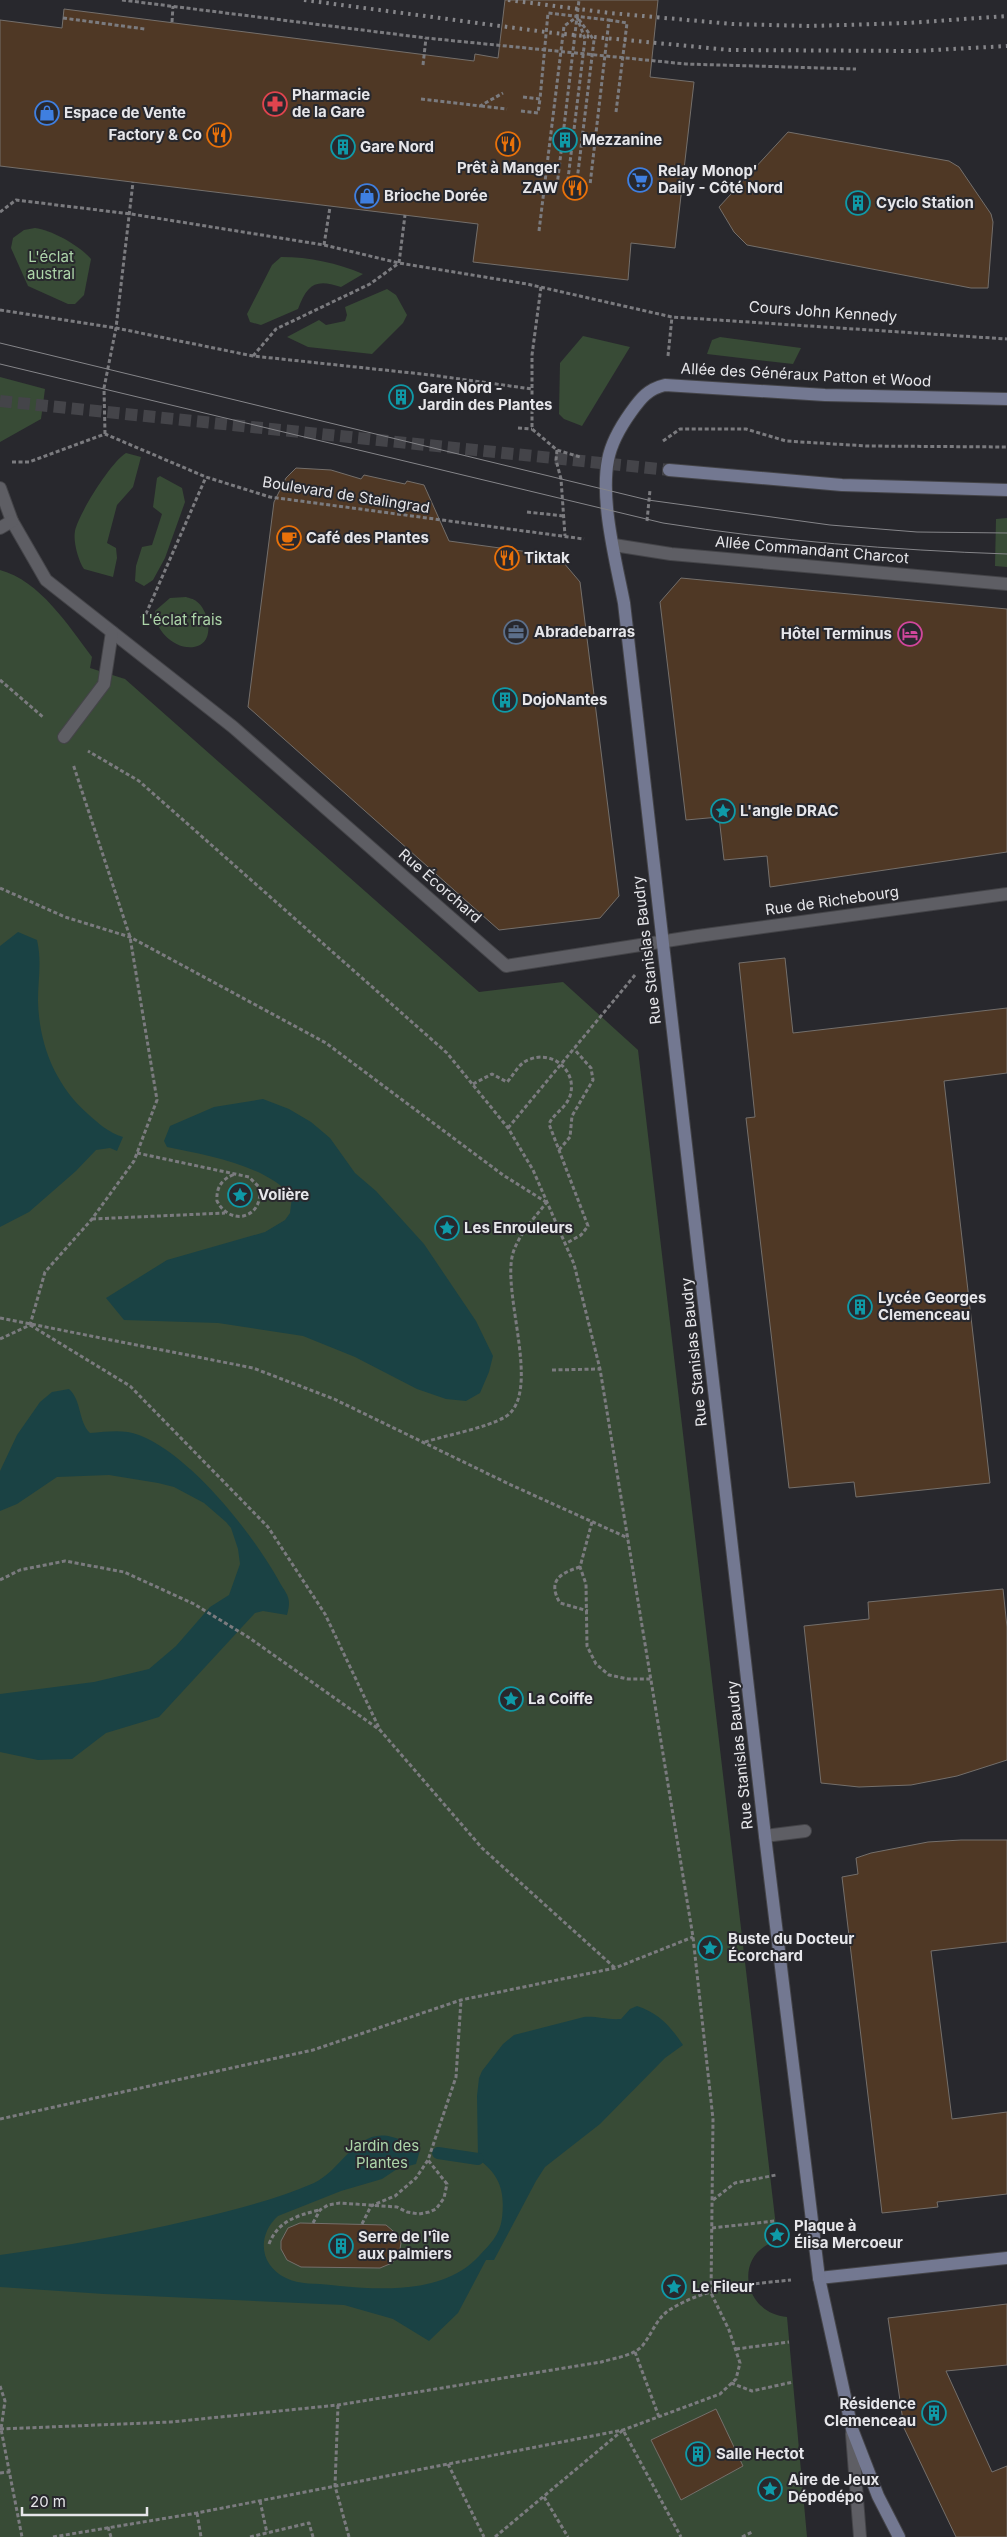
<svg xmlns="http://www.w3.org/2000/svg" width="1007" height="2537" font-family="Inter,sans-serif">
	<style>
		.green { fill: #384b36 }
		.water { fill: #1a4244 }
		.lines { fill: none; stroke-linecap: round; stroke-linejoin: round }
		.stream { stroke: #1a4244; stroke-width: 12 }
		.building { fill: #4f3825; stroke: #746f6b }
		.secondary-tunnel { stroke: #444449; stroke-width: 12; stroke-dasharray: 12 6; stroke-linecap: butt }
		.lane-casing { stroke: #444448; stroke-width: 14 }
		.street-casing { stroke: #444448; stroke-width: 14 }
		.secondary-casing { stroke: #444448; stroke-width: 14 }
		.path { stroke: #7b7b7f; stroke-width: 3; stroke-dasharray: 4 2.5; stroke-linecap: butt }
		.lane { stroke: #5e5e64; stroke-width: 12 }
		.street { stroke: #5e5e64; stroke-width: 12 }
		.secondary { stroke: #737891; stroke-width: 12 }
		.tram { stroke: #858589; stroke-width: 1 }
		.rail { stroke: #858589; stroke-width: 4; stroke-dasharray: 2.5 5; stroke-linecap: butt }
		.labels { text-anchor: middle; stroke-width: 4; stroke-linejoin: round; paint-order: stroke }
		.poi-label { font-size: 15px; font-weight: bold; fill: #e6e6ea; stroke: #28282d; text-anchor: start }
		.park-label { font-size: 15px; fill: #add5a9; stroke: #28282d }
		.street-label { font-size: 15px; fill: #e6e6ea; stroke: #28282d }
	</style>
	<rect width="100%" height="100%" fill="#28282d"/>
	<g class="green">
		<path d="M35,228C52,230 80,246 91,259L84,295L75,304H68L28,286L11,248L13,238L24,230Z"/>
		<path d="M281,257C310,257 337,263 363,274L341,287C315,278 307,285 298,309L261,325L250,322L247,314L272,265Z"/>
		<polygon points="387,289 396,295 407,315 403,323 372,354 308,347 287,337 319,320 326,325 345,321 347,315 345,307"/>
		<polygon points="583,336 630,347 582,426 564,419 559,414 560,363"/>
		<polygon points="720,337 801,348 793,364 707,354 712,340"/>
		<polygon points="0,377 45,389 41,419 0,442"/>
		<path d="M126,453L141,457L133,487L117,505L107,543L116,548L117,558L113,577L84,569C78,560 73,541 75,531C79,513 111,462 126,453Z"/>
		<polygon points="160,476 182,488 185,502 165,558 153,580 144,586 135,581 136,566 142,547 152,545 162,514 153,507 157,478"/>
		<polygon points="1007,518 1007,567 995,566 996,519"/>
		<path d="M0,570C40,581 68,625 92,657L90,668L125,679L479,992L563,982L638,1050L777,2235V2241C733,2253 742,2313 787,2317L807,2537H0Z"/>
		<path d="M186,597C189,598 194,599 196,601C208,609 215,637 200,645C180,655 153,631 155,611L170,598Z"/>
	</g>
	<g class="water">
		<path d="M18,932L37,940C42,962 38,979 38,1001C39,1044 55,1085 88,1114C98,1123 109,1133 123,1137L117,1151L110,1148L96,1150L76,1171L29,1212L0,1227V946Z"/>
		<path d="M263,1099L289,1109L311,1122L330,1138L355,1173L376,1191L424,1244L476,1321L493,1356L489,1372L480,1393L466,1401L446,1399L417,1389L355,1357L303,1336L218,1323L124,1320L106,1298L167,1260L265,1232L285,1220L290,1213L292,1197C267,1165 205,1155 167,1147L164,1141L170,1126L214,1107Z"/>
		<path d="M69,1389C82,1401 78,1421 90,1433C107,1432 123,1429 139,1435C191,1455 254,1535 280,1583C284,1590 289,1595 289,1603C289,1607 288,1611 287,1615L263,1611L255,1613L159,1717L106,1733L72,1759L38,1760L0,1752V1694L94,1682L149,1669L176,1646L210,1607L229,1595L240,1564L238,1549L231,1528L226,1522L204,1503L174,1487L158,1483L109,1475L57,1477L17,1504L0,1511V1471L17,1435L40,1402L52,1392Z"/>
		<path d="M637,2006C659,2013 671,2027 683,2045L665,2058L600,2124L545,2167L536,2181L494,2260H486L458,2313L429,2341L393,2319L344,2305L104,2294L0,2287V2255C65,2246 127,2235 191,2220C233,2210 275,2200 314,2183C342,2170 357,2127 392,2137C402,2139 411,2146 420,2150L416,2164L397,2169L382,2179L341,2191L278,2216C257,2235 259,2265 286,2278C299,2285 317,2283 331,2285C379,2290 443,2295 479,2256C490,2244 500,2235 502,2218C505,2191 500,2175 478,2159L477,2096L479,2078L482,2071L503,2044L514,2035L584,2017C597,2016 606,2020 621,2019L630,2009Z"/>
	</g>
	<g class="lines">
		<polyline class="stream" points="438,2153 478,2159"/>
	</g>
	<g class="building">
		<polygon points="505,0 658,0 650,77 694,82 675,248 631,243 628,280 473,262 478,224 0,166 0,20 62,28 64,9 474,61 475,54 498,58"/>
		<polygon points="788,132 949,161 959,167 991,214 993,222 988,288 971,288 747,245 734,232 719,207"/>
		<polygon points="296,468 331,470 361,479 364,475 405,484 407,481 424,485 449,541 558,556 580,582 619,896 600,918 499,930 248,707 274,502 286,478"/>
		<polygon points="681,578 1007,609 1007,852 770,887 767,856 724,860 719,817 686,820 660,602"/>
		<polygon points="785,958 793,1033 1007,1008 1007,1073 944,1081 990,1483 856,1497 854,1482 789,1488 746,1118 755,1117 739,963"/>
		<polygon points="1003,1589 1007,1627 1007,1760 957,1776 911,1785 859,1787 821,1783 804,1626 869,1619 868,1602"/>
		<polygon points="961,1840 1007,1840 1007,1942 931,1951 952,2119 1007,2112 1007,2194 937,2202 938,2207 882,2213 842,1877 858,1874 856,1858 871,1853 928,1842"/>
		<polygon points="300,2223 386,2225 399,2236 401,2243 399,2255 392,2263 380,2268 301,2267 287,2260 281,2249 281,2241 288,2228"/>
		<polygon points="1007,2304 1007,2365 946,2371 992,2472 1007,2466 1007,2537 956,2537 904,2428 888,2318"/>
		<polygon points="716,2409 743,2466 681,2500 651,2440"/>
	</g>
	<g class="lines">
		<polyline class="secondary-tunnel" points="0,401 669,470"/>
		<g class="lane-casing">
			<polyline id="lane" points="765,1836 805,1831"/>
		</g>
		<g class="street-casing">
			<g id="street">
				<polyline points="0,488 12,521 46,580 233,727 506,966 698,936 1007,894"/>
				<polyline points="0,528 12,521"/>
				<polyline points="614,545 671,554 1007,584"/>
				<polyline points="64,737 104,684 112,632"/>
				<polyline points="852,2434 860,2537"/>
			</g>
		</g>
		<g class="secondary-casing">
			<g id="secondary">
				<polyline points="669,470 842,485 1007,490"/>
				<polyline points="819,2278 1007,2258"/>
				<path d="M899,2537L878,2496L852,2429L819,2278L765,1836L624,603C616,562 600,501 608,460C611,443 621,426 631,412C641,398 648,389 665,385L825,395L1007,399"/>
			</g>
		</g>
		<g class="path">
			<polyline points="122,0 426,38 686,64 856,69"/>
			<polyline points="63,18 145,29"/>
			<polyline points="609,20 627,23 616,112"/>
			<polyline points="172,22 173,6"/>
			<polyline points="423,65 426,38"/>
			<polyline points="523,97 540,99 548,13 609,20 590,185"/>
			<polyline points="421,99 480,106 503,93"/>
			<polyline points="481,106 507,109"/>
			<polyline points="521,111 538,113 540,99"/>
			<polyline points="557,186 579,0"/>
			<polyline points="567,187 585,39 577,17 594,40 576,189"/>
			<polyline points="0,212 16,200 131,214 324,245 399,263 527,284 672,317 1007,339"/>
			<polyline points="539,231 564,26 577,17"/>
			<polyline points="324,245 330,207"/>
			<polyline points="541,287 532,355 532,429 557,450 580,457"/>
			<polyline points="0,310 116,328 253,356 431,375 532,389"/>
			<polyline points="253,356 276,329 370,284 399,263 405,215"/>
			<polyline points="668,356 672,317"/>
			<polyline points="518,428 532,429"/>
			<polyline points="105,434 104,388 116,328 133,182"/>
			<polyline points="663,441 680,429 746,429 786,441 867,446 1007,447"/>
			<polyline points="557,450 556,460 561,479 565,536"/>
			<polyline points="12,462 29,462 105,434 206,477 270,497 584,539"/>
			<polyline points="527,512 564,516"/>
			<polyline points="647,521 650,490"/>
			<polyline points="141,618 145,616 206,477"/>
			<polyline points="0,680 43,717"/>
			<polyline points="0,888 65,917 130,937 326,1043 503,1175 546,1202"/>
			<path d="M473,1084L492,1074L507,1082C514,1075 518,1064 528,1060C552,1049 578,1071 570,1096C566,1108 554,1113 549,1124L588,1226L581,1235L565,1244"/>
			<polyline points="508,1128 635,975"/>
			<polyline points="559,1150 570,1137 572,1116 593,1080 591,1068 574,1049"/>
			<path d="M137,1153L249,1177L259,1187C265,1217 231,1228 217,1201C216,1187 222,1179 235,1174"/>
			<polyline points="92,1219 225,1213"/>
			<polyline points="0,1318 253,1368 334,1399 509,1484 628,1538"/>
			<polyline points="30,1325 130,1386 268,1527 325,1614 380,1730 482,1848 615,1968"/>
			<polyline points="0,1339 30,1325 45,1272 92,1219 134,1161 157,1100 130,937 73,764"/>
			<polyline points="552,1370 600,1369"/>
			<path d="M425,1442C447,1435 486,1428 505,1417C543,1394 501,1293 513,1253C519,1234 535,1217 547,1202"/>
			<polyline points="592,1522 580,1567 586,1584 587,1646 596,1664 609,1675 628,1679 651,1679"/>
			<path d="M580,1567C560,1573 547,1581 560,1603L588,1611"/>
			<polyline points="0,1580 20,1570 65,1561 124,1572 194,1604 248,1637 380,1730"/>
			<polyline points="0,2119 313,2050 461,2000 615,1968 693,1937"/>
			<polyline points="713,2200 735,2183 776,2175"/>
			<polyline points="313,2223 320,2210 328,2205 340,2203 397,2207 407,2212 419,2214 429,2212 436,2209 444,2198 447,2184 428,2160"/>
			<polyline points="362,2224 371,2206 395,2196 416,2178 428,2160 456,2077 461,2000"/>
			<polyline points="712,2228 775,2221"/>
			<path d="M269,2244C278,2221 296,2216 319,2210"/>
			<polyline points="736,2349 789,2342"/>
			<polyline points="635,2352 659,2417"/>
			<polyline points="731,2383 752,2391 793,2382"/>
			<polyline points="0,2386 5,2401 1,2429 22,2537"/>
			<polyline points="338,2405 335,2486 349,2537"/>
			<path d="M0,2429L171,2422L338,2405L601,2362C614,2358 634,2356 643,2345C653,2332 657,2317 671,2309C706,2287 751,2284 791,2280"/>
			<polyline points="448,2464 484,2537"/>
			<polyline points="0,2473 10,2472"/>
			<polyline points="544,2497 568,2537"/>
			<polyline points="260,2501 267,2533"/>
			<polyline points="197,2513 201,2537"/>
			<polyline points="108,2527 111,2537"/>
			<polyline points="53,2537 197,2513 623,2430 720,2394 736,2379 740,2363 729,2330 711,2293 713,2119 693,1937 600,1369 574,1264 533,1170 508,1128 447,1053 139,781 88,751"/>
			<polyline points="250,2537 309,2523 313,2537"/>
			<polyline points="495,2537 623,2430 681,2537"/>
			<polyline points="742,2537 752,2532"/>
		</g>
		<use href="#lane" class="lane"/>
		<use href="#street" class="street"/>
		<use href="#secondary" class="secondary"/>
		<g class="tram">
			<polyline points="0,343 648,500 830,525 917,532 1007,533"/>
			<path d="M0,364L663,523C777,541 892,550 1007,554"/>
		</g>
		<g class="rail">
			<polyline points="304,0 553,33 730,50 916,51 1007,46"/>
			<polyline points="508,0 610,13 732,24 810,26 908,23 1007,16"/>
		</g>
	</g>
	<defs>
		<g id="pharmacy-ring" transform="scale(1.25)"><circle r="9.5" fill="#28282d" stroke="#e0444e" stroke-width="1.5"/><path d="M-2-6h4v4h4v4h-4v4h-4v-4h-4v-4h4Z" fill="#e0444e"/></g>
		<g id="shop-ring" transform="scale(1.25)"><circle r="9.5" fill="#28282d" stroke="#3f7fe0" stroke-width="1.5"/><path d="M-5-2.5h2.3a2.7 3.5 0 0 1 5.4 0H5L5.5 6h-11ZM-1.5-2.5h3a1.5 2.3 0 0 0-3 0Z" fill="#3f7fe0"/></g>
		<g id="restaurant-ring" transform="scale(1.25)"><circle r="9.5" fill="#28282d" stroke="#e8710a" stroke-width="1.5"/><path d="M-5-6h1v4h1v-4h1v4h1v-4h1v5L-1.5 .5V6h-2V.5L-5-1ZM5-6V6H3V1.5H1.5Q1.5-4 5-6Z" fill="#e8710a"/></g>
		<g id="building-ring" transform="scale(1.25)"><circle r="9.5" fill="#28282d" stroke="#0f9aa8" stroke-width="1.5"/><path d="M-4-6H4V6H1V3H-1V6H-4ZM-2.5-4.3h1.7v1.8h-1.7ZM.8-4.3h1.7v1.8H.8ZM-2.5-1h1.7V.8h-1.7ZM.8-1h1.7V.8H.8Z" fill="#0f9aa8"/></g>
		<g id="supermarket-ring" transform="scale(1.25)"><circle r="9.5" fill="#28282d" stroke="#3f7fe0" stroke-width="1.5"/><path d="M-6-5.5h2.5l.6 2H6L4.5 2H-2.5L-4.4-4H-6ZM-1.5 3.2a1.3 1.3 0 1 0 .1 0ZM3 3.2a1.3 1.3 0 1 0 .1 0Z" fill="#3f7fe0"/></g>
		<g id="cafe-ring" transform="scale(1.25)"><circle r="9.5" fill="#28282d" stroke="#e8710a" stroke-width="1.5"/><path d="M-5.5-4.5H6V0H3Q3 3.5 0 3.5H-2.5Q-5.5 3.5-5.5 0ZM3-3.2v2h1.7v-2ZM-6 4.5H4V6H-6Z" fill="#e8710a"/></g>
		<g id="office-ring" transform="scale(1.25)"><circle r="9.5" fill="#28282d" stroke="#5c6f8a" stroke-width="1.5"/><path d="M-6-3h4V-5.5h4V-3h4V5H-6ZM-1-4.5V-3h2v-1.5ZM-6 0V1H6V0Z" fill="#5c6f8a"/></g>
		<g id="hotel-ring" transform="scale(1.25)"><circle r="9.5" fill="#28282d" stroke="#d1479c" stroke-width="1.5"/><path d="M-6-4.5h1.5V1H6V5H4.5V3h-9V5H-6ZM-4 0a1.8 1.8 0 1 1 3.6 0ZM.5 0V-2.5h3Q6-2.5 6 0Z" fill="#d1479c"/></g>
		<g id="sight-ring" transform="scale(1.25)"><circle r="9.5" fill="#28282d" stroke="#0f9aa8" stroke-width="1.5"/><path d="M0-6L1.8-2.2L6-1.7L2.9 1.2L3.7 5.4L0 3.3L-3.7 5.4L-2.9 1.2L-6-1.7L-1.8-2.2Z" fill="#0f9aa8"/></g>
	</defs>
	<g fill-rule="evenodd">
		<use href="#pharmacy-ring" x="275" y="104"/>
		<use href="#shop-ring" x="47" y="113"/>
		<use href="#restaurant-ring" x="219" y="135"/>
		<use href="#building-ring" x="565" y="140"/>
		<use href="#restaurant-ring" x="508" y="144"/>
		<use href="#building-ring" x="343" y="147"/>
		<use href="#supermarket-ring" x="640" y="180"/>
		<use href="#restaurant-ring" x="575" y="188"/>
		<use href="#shop-ring" x="367" y="196"/>
		<use href="#building-ring" x="858" y="203"/>
		<use href="#building-ring" x="401" y="397"/>
		<use href="#cafe-ring" x="289" y="538"/>
		<use href="#restaurant-ring" x="507" y="558"/>
		<use href="#office-ring" x="516" y="632"/>
		<use href="#hotel-ring" x="910" y="634"/>
		<use href="#building-ring" x="505" y="700"/>
		<use href="#sight-ring" x="723" y="811"/>
		<use href="#sight-ring" x="240" y="1195"/>
		<use href="#sight-ring" x="447" y="1228"/>
		<use href="#building-ring" x="860" y="1307"/>
		<use href="#sight-ring" x="511" y="1699"/>
		<use href="#sight-ring" x="710" y="1948"/>
		<use href="#sight-ring" x="777" y="2235"/>
		<use href="#building-ring" x="341" y="2246"/>
		<use href="#sight-ring" x="674" y="2287"/>
		<use href="#building-ring" x="934" y="2413"/>
		<use href="#building-ring" x="698" y="2454"/>
		<use href="#sight-ring" x="770" y="2489"/>
	</g>
	<g class="labels">
		<g class="poi-label">
			<text x="292" y="100">Pharmacie<tspan x="292" dy="17">de la Gare</tspan></text>
			<text x="64" y="118">Espace de Vente</text>
			<text x="202" y="140" text-anchor="end">Factory &amp; Co</text>
			<text x="582" y="145">Mezzanine</text>
			<text x="360" y="152">Gare Nord</text>
			<text x="508" y="173" text-anchor="middle">Prêt à Manger</text>
			<text x="658" y="176">Relay Monop'<tspan x="658" dy="17">Daily - Côté Nord</tspan></text>
			<text x="558" y="193" text-anchor="end">ZAW</text>
			<text x="384" y="201">Brioche Dorée</text>
			<text x="876" y="208">Cyclo Station</text>
			<text x="418" y="393">Gare Nord -<tspan x="418" dy="17">Jardin des Plantes</tspan></text>
			<text x="306" y="543">Café des Plantes</text>
			<text x="524" y="563">Tiktak</text>
			<text x="534" y="637">Abradebarras</text>
			<text x="892" y="639" text-anchor="end">Hôtel Terminus</text>
			<text x="522" y="705">DojoNantes</text>
			<text x="740" y="816">L'angle DRAC</text>
			<text x="258" y="1200">Volière</text>
			<text x="464" y="1233">Les Enrouleurs</text>
			<text x="878" y="1303">Lycée Georges<tspan x="878" dy="17">Clemenceau</tspan></text>
			<text x="528" y="1704">La Coiffe</text>
			<text x="728" y="1944">Buste du Docteur<tspan x="728" dy="17">Écorchard</tspan></text>
			<text x="794" y="2231">Plaque à<tspan x="794" dy="17">Élisa Mercoeur</tspan></text>
			<text x="358" y="2242">Serre de l'île<tspan x="358" dy="17">aux palmiers</tspan></text>
			<text x="692" y="2292">Le Fileur</text>
			<text x="916" y="2409" text-anchor="end">Résidence<tspan x="916" dy="17">Clemenceau</tspan></text>
			<text x="716" y="2459">Salle Hectot</text>
			<text x="788" y="2485">Aire de Jeux<tspan x="788" dy="17">Dépodépo</tspan></text>
		</g>
		<g class="park-label">
			<text x="51" y="262">L'éclat<tspan x="51" dy="17">austral</tspan></text>
			<text x="182" y="625">L'éclat frais</text>
			<text x="382" y="2151">Jardin des<tspan x="382" dy="17">Plantes</tspan></text>
		</g>
		<g class="street-label">
			<text transform="translate(823 312) rotate(4)" y="5">Cours John Kennedy</text>
			<text transform="translate(806 375) rotate(3)" y="5">Allée des Généraux Patton et Wood</text>
			<text transform="translate(346 495) rotate(9)" y="5">Boulevard de Stalingrad</text>
			<text transform="translate(812 550) rotate(5)" y="5">Allée Commandant Charcot</text>
			<text transform="translate(440 886) rotate(41)" y="5">Rue Écorchard</text>
			<text transform="translate(832 901) rotate(-8)" y="5">Rue de Richebourg</text>
			<text transform="translate(647 950) rotate(-97)" y="5">Rue Stanislas Baudry</text>
			<text transform="translate(694 1352) rotate(-96)" y="5">Rue Stanislas Baudry</text>
			<text transform="translate(740 1755) rotate(-96)" y="5">Rue Stanislas Baudry</text>
		</g>
	</g>
	<path d="M22 2507v8h125v-8" fill="none" stroke="#e6e6ea" stroke-width="2.5"/>
	<text x="30" y="2507" font-size="15" fill="#e6e6ea" stroke="#28282d" stroke-width="4" paint-order="stroke">20 m</text>
</svg>
